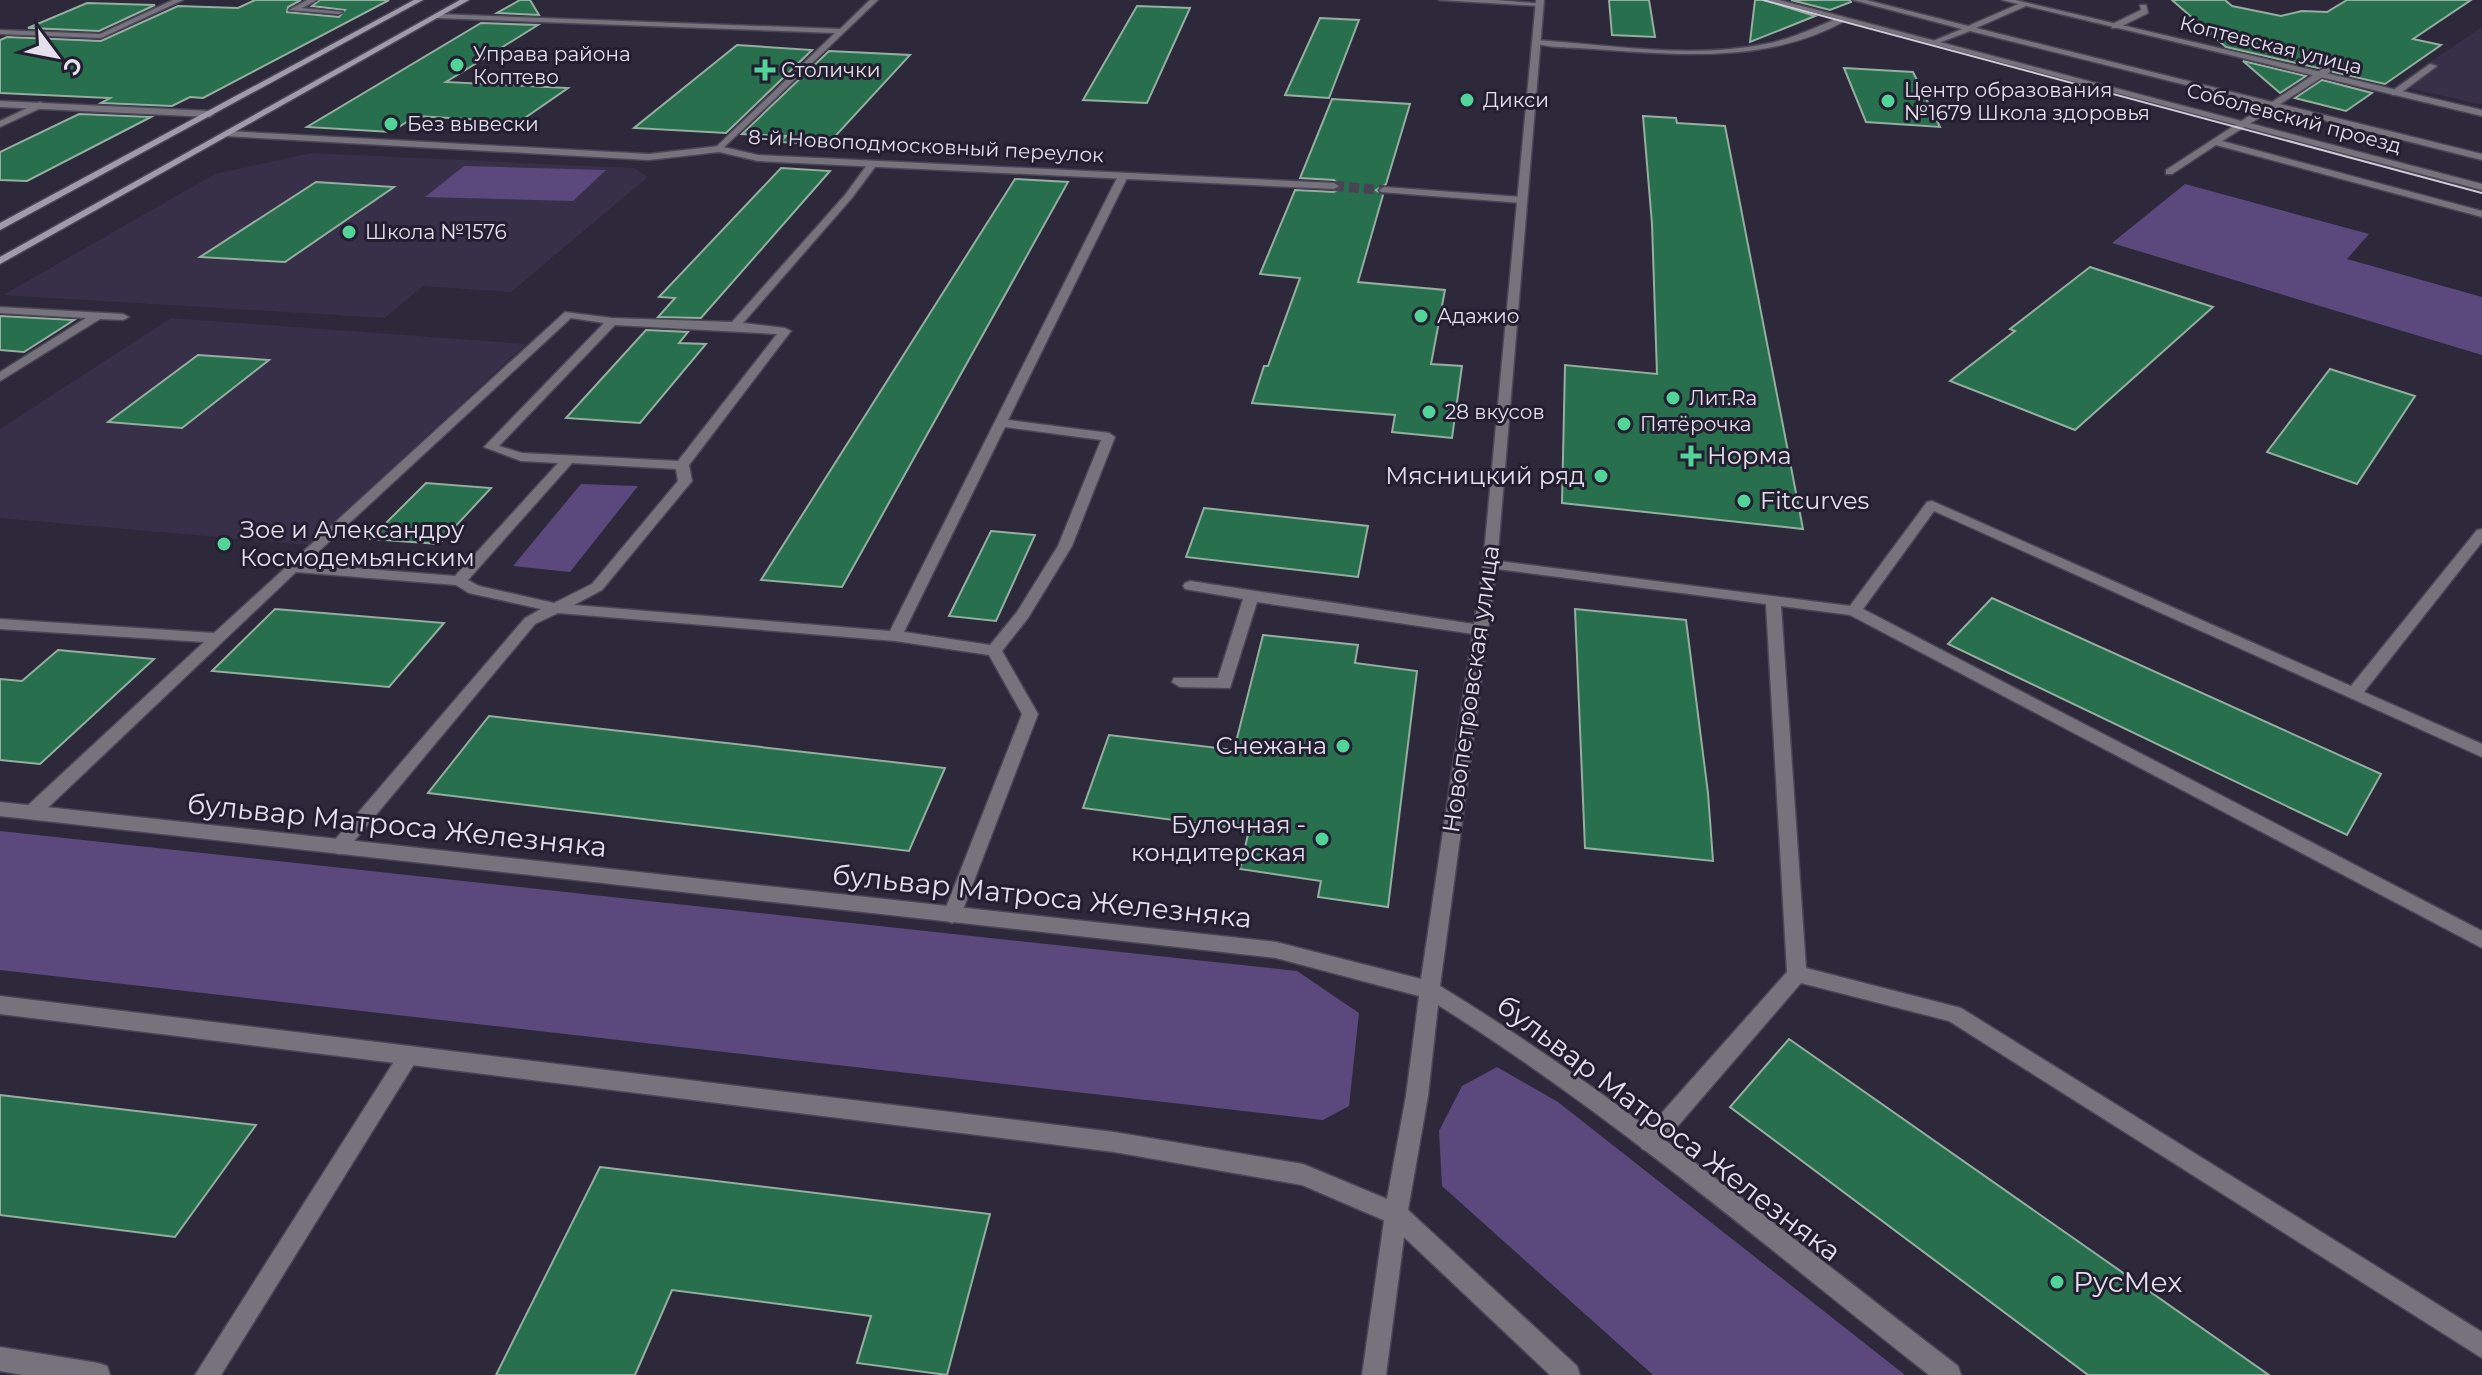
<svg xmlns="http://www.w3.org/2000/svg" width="2482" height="1375" font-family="Montserrat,sans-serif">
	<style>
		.built { fill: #382f49 }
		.green { fill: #5b487d }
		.building { fill: #286f4e; stroke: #94ae9f; stroke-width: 2 }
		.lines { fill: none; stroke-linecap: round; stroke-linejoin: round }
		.minor-tunnel { stroke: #494356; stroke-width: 10; stroke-dasharray: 10 5; stroke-linecap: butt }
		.service-casing { stroke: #4b4557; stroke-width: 3 }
		.minor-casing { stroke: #4b4557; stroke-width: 3 }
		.tertiary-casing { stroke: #4b4557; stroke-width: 3 }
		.secondary-casing { stroke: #4b4557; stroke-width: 3 }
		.service { fill: #76737d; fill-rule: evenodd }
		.minor { fill: #76737d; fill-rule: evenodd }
		.tertiary { fill: #76737d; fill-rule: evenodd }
		.secondary { fill: #a09bab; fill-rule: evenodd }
		.tram { stroke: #cecad7; stroke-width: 2 }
		.poi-dot { fill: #52d397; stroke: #241e31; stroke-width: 3 }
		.labels { text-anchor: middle; stroke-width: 6; stroke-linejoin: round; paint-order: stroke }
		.far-street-label { font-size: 20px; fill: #e3dfec; stroke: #241e31 }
		.far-poi-label { font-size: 20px; fill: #e3dfec; stroke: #241e31; text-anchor: start }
		.poi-label { font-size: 24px; fill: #e3dfec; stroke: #241e31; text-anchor: start }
		.street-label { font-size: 24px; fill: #e3dfec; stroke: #241e31 }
		.near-street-label { font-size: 28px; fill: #e3dfec; stroke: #241e31 }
		.near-poi-label { font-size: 28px; fill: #e3dfec; stroke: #241e31; text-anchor: start }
	</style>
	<rect width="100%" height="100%" fill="#2e283b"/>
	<g class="built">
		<polygon points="2482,27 2482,105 2396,85"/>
		<polygon points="311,153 634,168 648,177 511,292 423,286 385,318 3,295 215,174"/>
		<polygon points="171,318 526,344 308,545 0,518 0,429"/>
	</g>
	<g class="green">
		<polygon points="464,166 606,170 573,201 425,197"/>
		<polygon points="2185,184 2369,234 2347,259 2482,297 2482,355 2112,243"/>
		<polygon points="581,484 638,486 570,572 513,566"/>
		<polygon points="0,831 1297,971 1359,1013 1349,1106 1323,1120 0,970"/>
		<polygon points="1497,1067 1558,1102 1905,1375 1653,1375 1442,1186 1439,1131 1462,1086"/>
	</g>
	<g class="building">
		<polygon points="255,0 301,0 288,7 287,12 339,17 345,10 312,6 320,0 389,0 203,98 190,97 172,106 101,103 110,98 0,93 0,40 7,37 101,41 178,6 238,8"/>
		<polygon points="520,0 530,0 539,15 497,13"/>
		<polygon points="1609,0 1649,0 1655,37 1612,35"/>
		<polygon points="1755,0 1764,0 1815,16 1750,42"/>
		<polygon points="1791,0 1850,0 1851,2 1830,10"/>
		<polygon points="2172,0 2225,0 2232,6 2281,16 2302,11 2327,12 2347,0 2471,0 2413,39 2441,45 2385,84 2333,72 2330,65 2318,68 2226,47"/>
		<polygon points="87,3 155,5 99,31 28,28"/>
		<polygon points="1137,6 1190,8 1147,103 1083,100"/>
		<polygon points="1320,18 1359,20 1329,98 1285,95"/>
		<polygon points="481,23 538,25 446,82 568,88 519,122 416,116 391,132 307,127"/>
		<polygon points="737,45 812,50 726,133 634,128"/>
		<polygon points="829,51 910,55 828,144 781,142 786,136 742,134"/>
		<polygon points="2243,61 2306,76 2280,93"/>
		<polygon points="1844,68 1913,72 1940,127 1866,122"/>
		<polygon points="2322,80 2372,93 2346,111 2295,98"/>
		<polygon points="1332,99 1410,104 1386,184 1376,190 1383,195 1358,282 1445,290 1431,364 1462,366 1452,438 1392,432 1395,415 1252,403 1264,366 1268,366 1300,278 1260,274 1295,190 1334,192 1342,187 1334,180 1300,178"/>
		<polygon points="79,114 151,117 27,181 0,180 0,152"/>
		<polygon points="1643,116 1676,118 1677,123 1725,126 1803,529 1562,503 1565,365 1657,374 1652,224"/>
		<polygon points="781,168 830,171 701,318 658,317 675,298 659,297"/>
		<polygon points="1015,179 1068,182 842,587 761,580"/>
		<polygon points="316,182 394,187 285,262 200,257"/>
		<polygon points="2090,267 2213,307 2075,430 1950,381 2015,331 2010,329"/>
		<polygon points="0,316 74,320 24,352 0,350"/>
		<polygon points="646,330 688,332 679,343 706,344 640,423 566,418"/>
		<polygon points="198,355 269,360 182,428 108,422"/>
		<polygon points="2330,369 2415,396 2357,484 2267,452"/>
		<polygon points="426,483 491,488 439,544 370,539"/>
		<polygon points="1204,508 1368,526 1358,577 1186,557"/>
		<polygon points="991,531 1035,535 996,621 949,616"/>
		<polygon points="1992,598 2381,774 2347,835 1948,644"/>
		<polygon points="275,609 444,623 389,687 212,671"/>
		<polygon points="1575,609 1686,620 1708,793 1713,861 1585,848"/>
		<polygon points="1263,635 1358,645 1355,663 1417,671 1388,907 1318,897 1321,881 1240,869 1249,830 1083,808 1109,735 1234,750"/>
		<polygon points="58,650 154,659 40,764 0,760 0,679 22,681"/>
		<polygon points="489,716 945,768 909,851 428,793"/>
		<polygon points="1789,1039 2269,1375 2088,1375 1730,1107"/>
		<polygon points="0,1095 256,1125 175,1237 0,1215"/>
		<polygon points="600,1167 990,1214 947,1375 857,1363 871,1316 672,1290 635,1375 496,1375"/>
	</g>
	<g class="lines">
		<polyline class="minor-tunnel" points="1334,186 1384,190"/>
		<g class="service-casing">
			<g id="service">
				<polygon points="173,0 183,0 101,38 0,34 0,30 100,34"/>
				<polygon points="307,0 317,0 302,8 343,12 339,14 289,10"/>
				<polygon points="870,0 878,0 719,152 716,151 716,147 835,33 437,18 433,16 437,14 840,29"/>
				<polygon points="1439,0 1496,0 1544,4 1540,6"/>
				<polygon points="1853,0 1866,0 1968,26 2023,2 2026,6 1976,28 2272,102 2324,68 2330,68 2330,72 2280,104 2482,154 2482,160 2275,108 2222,141 2482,211 2482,217 2216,145 2172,174 2166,174 2166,170 2266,105 1970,31 1933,45 1933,41 1962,29"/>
				<polygon points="2140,5 2146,5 2148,13 2118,28 2112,28 2112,24 2141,10"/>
				<path d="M1841,17L1848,19C1772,64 1677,55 1593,49C1575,47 1548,49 1532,42L1536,40C1611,45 1691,59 1765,44C1792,39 1816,27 1841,17Z"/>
				<polygon points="2430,64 2437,66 2398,95 2392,95 2392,91"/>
				<polygon points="40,102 43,103 43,107 0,127 0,121"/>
				<path d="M870,161L878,163L851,199L743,323L785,328L791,331L689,465L692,481L602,590L574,605L890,631L1118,176L1126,174L1128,176L1008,420L1109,433L1115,437L1072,546L1028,618L1002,651L1038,714L959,920L952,923L945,920L943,915L1022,714L989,655L895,641L558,613L535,624L345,852L339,854L333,852L330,847L333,842L525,618L541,609L469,593L456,585L296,572L37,818H25L22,813L25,808L204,642L0,629V619L214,633L565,312L612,318L732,322L845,195ZM571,318L604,323L484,447L521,461L558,463L455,576L305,564ZM615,325L777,334L678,461L522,453L499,446ZM1005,427L1101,440L1058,546L1017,612L990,645L904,632ZM572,463L676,469L678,481L592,584L554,603L479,586L468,580Z"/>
				<polygon points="0,307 123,314 129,317 123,320 100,319 0,381 0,372 86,318 0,313"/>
				<polygon points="1932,501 2351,686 2477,530 2482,529 2482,542 2364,692 2482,744 2482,757 1934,511 1863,609 2482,931 2482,948 1850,615 1781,606 1806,968 1961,1008 2482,1332 2482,1358 1949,1021 1801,983 1658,1149 1650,1152 1642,1149 1639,1142 1642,1135 1787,972 1766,604 1490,568 1483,564 1490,560 1850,606 1927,502"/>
				<polygon points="1190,581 1480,625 1488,630 1480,635 1257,602 1230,688 1180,687 1172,682 1174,678 1218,678 1243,599 1185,589 1183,586 1185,583"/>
				<polygon points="409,1046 416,1049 419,1055 416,1061 221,1375 195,1375 402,1049"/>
				<polygon points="0,1347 98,1363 107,1366 110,1375 23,1375 0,1371"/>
			</g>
		</g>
		<g class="minor-casing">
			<g id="minor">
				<polygon points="1767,0 1779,0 2482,184 2482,190"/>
				<polygon points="0,101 210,111 214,114 210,117 0,107"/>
				<polygon points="228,131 649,154 719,146 758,155 1334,183 1339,186 1334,189 758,161 719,152 649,160 225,136 225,132"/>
				<polygon points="1384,187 1522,197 1527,200 1522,203 1381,192 1379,190"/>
				<polygon points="1396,1203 1404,1206 1407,1214 1386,1375 1362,1375 1385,1214 1388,1206"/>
			</g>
		</g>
		<g class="tertiary-casing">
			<g id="tertiary">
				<path d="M1536,0H1544L1497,564L1440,986C1623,1098 1788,1236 1958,1366L1961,1375H1929C1769,1249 1611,1114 1438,1005L1428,1096L1408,1210L1577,1366L1580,1375H1550L1388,1222L1302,1185L1114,1152L0,1014V996L1114,1132L1303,1164L1387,1199L1406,1096L1419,996L1276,958L0,816V802L1276,942L1421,979L1483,564Z"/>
				<polygon points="2002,0 2015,0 2482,110 2482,116"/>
			</g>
		</g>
		<g class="secondary-casing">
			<g id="secondary">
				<polygon points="414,0 423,0 0,230 0,223"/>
				<polygon points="460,0 469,0 0,264 0,257"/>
			</g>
		</g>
		<use href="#service" class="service"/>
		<use href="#minor" class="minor"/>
		<use href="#tertiary" class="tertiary"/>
		<use href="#secondary" class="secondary"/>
		<polyline class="tram" points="1763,0 2482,193"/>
	</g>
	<g class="poi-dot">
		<circle cx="457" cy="65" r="8"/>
		<path d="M761 58h8v8h8v8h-8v8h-8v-8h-8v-8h8z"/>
		<circle cx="1467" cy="100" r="8"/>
		<circle cx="1888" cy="101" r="8"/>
		<circle cx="391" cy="124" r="8"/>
		<circle cx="349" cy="232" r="8"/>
		<circle cx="1421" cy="316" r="8"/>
		<circle cx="1673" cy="398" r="8"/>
		<circle cx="1429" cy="412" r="8"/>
		<circle cx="1624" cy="424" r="8"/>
		<path d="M1687 444h8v8h8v8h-8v8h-8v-8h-8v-8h8z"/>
		<circle cx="1601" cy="476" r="8"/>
		<circle cx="1744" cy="501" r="8"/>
		<circle cx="224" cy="544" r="8"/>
		<circle cx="1343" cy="746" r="8"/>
		<circle cx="1322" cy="839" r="8"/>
		<circle cx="2057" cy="1282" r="8"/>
	</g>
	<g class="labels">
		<g class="far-street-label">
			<text transform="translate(2271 45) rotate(14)" y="7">Коптевская улица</text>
			<text transform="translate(2294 118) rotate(15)" y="7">Соболевский проезд</text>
			<text transform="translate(926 146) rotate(3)" y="7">8-й Новоподмосковный переулок</text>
		</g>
		<g class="far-poi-label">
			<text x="473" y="61">Управа района<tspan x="473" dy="23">Коптево</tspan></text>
			<text x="781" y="77">Столички</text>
			<text x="1904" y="97">Центр образования<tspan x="1904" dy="23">№1679 Школа здоровья</tspan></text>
			<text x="1483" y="107">Дикси</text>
			<text x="407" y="131">Без вывески</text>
			<text x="365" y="239">Школа №1576</text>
			<text x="1437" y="323">Адажио</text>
			<text x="1689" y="405">Лит.Ra</text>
			<text x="1445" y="419">28 вкусов</text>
			<text x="1640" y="431">Пятёрочка</text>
		</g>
		<g class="poi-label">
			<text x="1707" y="464">Норма</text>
			<text x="1585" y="484" text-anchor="end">Мясницкий ряд</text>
			<text x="1760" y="509">Fitcurves</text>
			<text x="240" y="538">Зое и Александру<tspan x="240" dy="28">Космодемьянским</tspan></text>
			<text x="1327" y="754" text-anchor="end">Снежана</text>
			<text x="1306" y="833" text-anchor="end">Булочная -<tspan x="1306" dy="28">кондитерская</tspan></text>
		</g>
		<g class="street-label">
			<text transform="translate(1471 689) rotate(-82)" y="8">Новопетровская улица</text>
		</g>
		<g class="near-street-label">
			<text transform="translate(397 825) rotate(6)" y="10">бульвар Матроса Железняка</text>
			<text transform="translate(1042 896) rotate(6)" y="10">бульвар Матроса Железняка</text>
			<text transform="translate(1669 1128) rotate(37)" y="10">бульвар Матроса Железняка</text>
		</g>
		<g class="near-poi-label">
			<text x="2073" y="1292">РусМех</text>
		</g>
	</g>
	<g transform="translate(56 56) rotate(122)" stroke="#241e31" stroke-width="6" paint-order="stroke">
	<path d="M0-6L14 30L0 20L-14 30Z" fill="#e3dfec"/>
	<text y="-12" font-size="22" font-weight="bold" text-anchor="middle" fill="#e3dfec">С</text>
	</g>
</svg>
